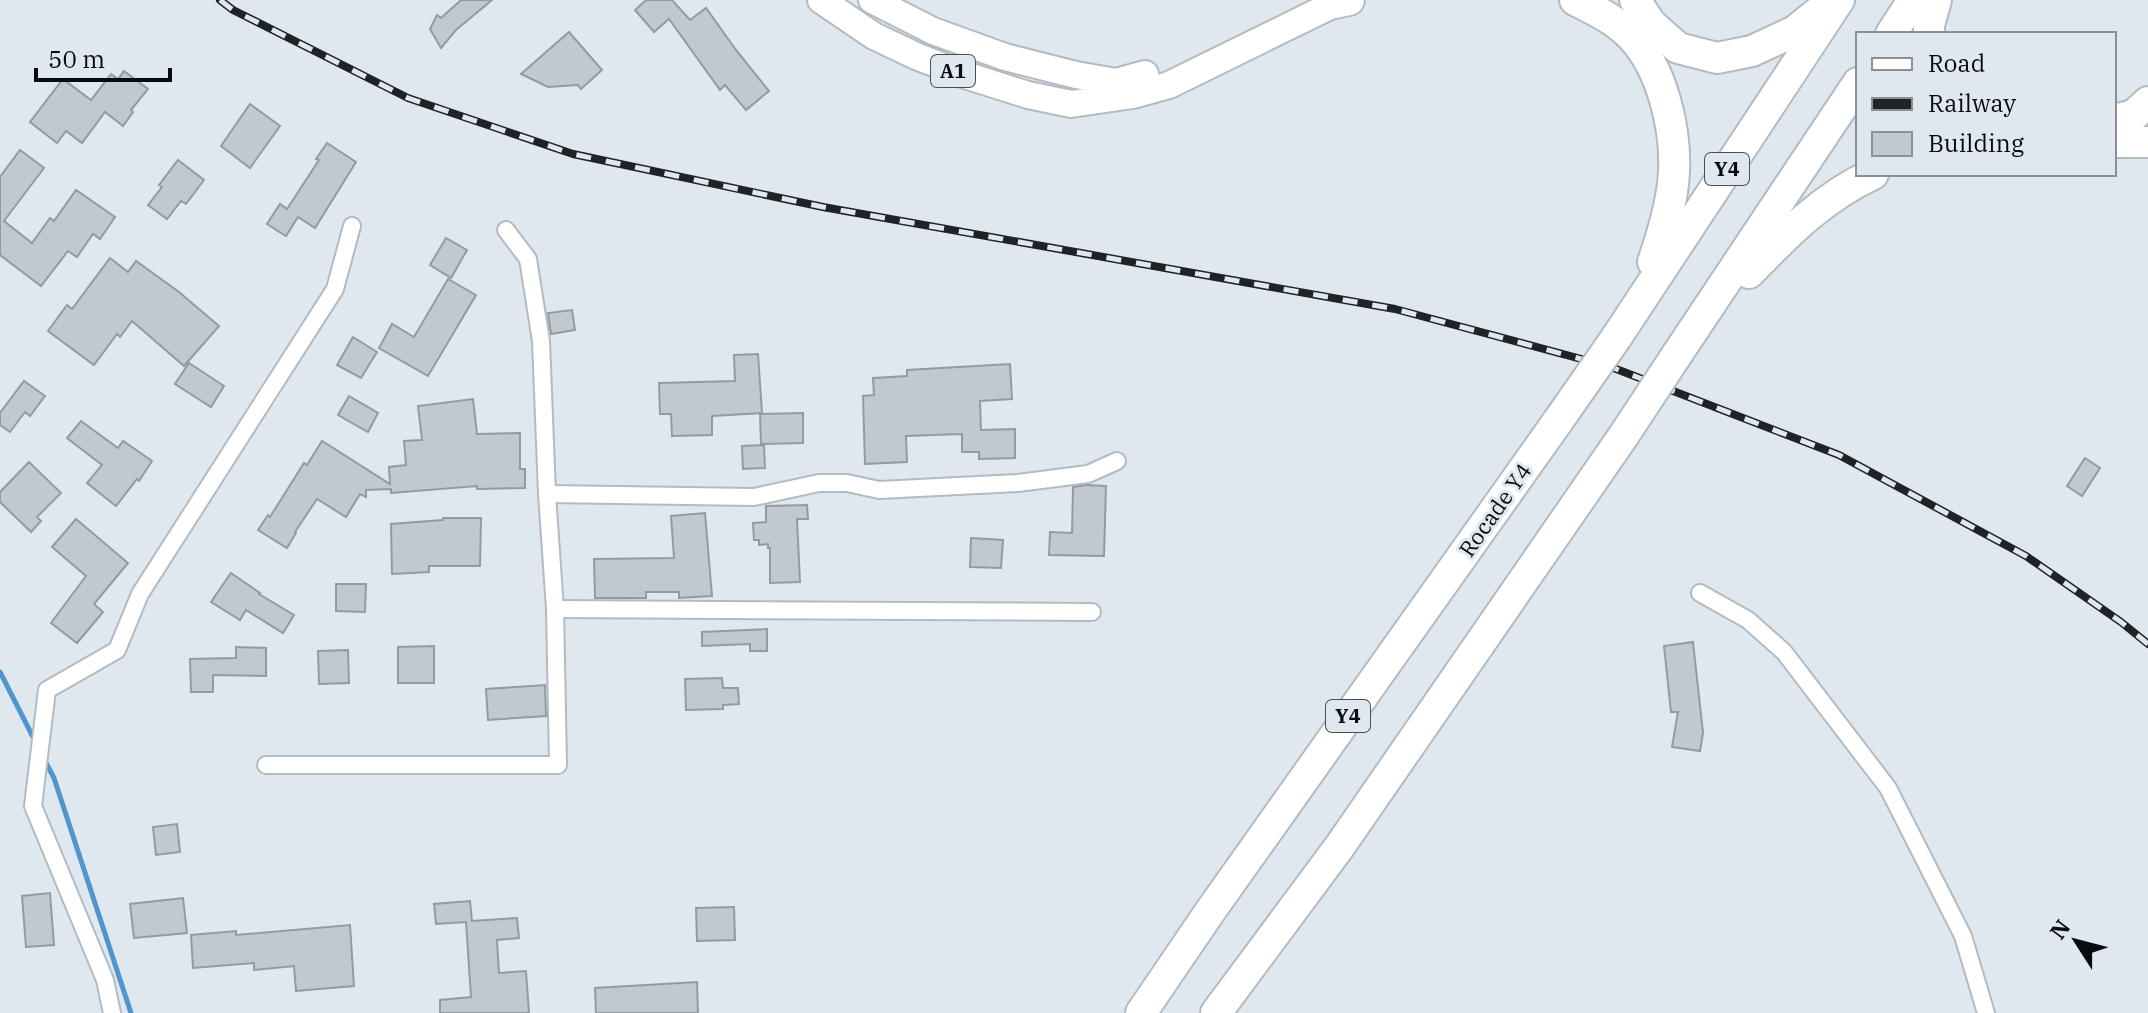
<svg xmlns="http://www.w3.org/2000/svg" width="2148" height="1013" font-family="'IBM Plex Serif',serif">
	<style>
		.lines { fill: none; stroke-linecap: round; stroke-linejoin: round }
		.stream { stroke: #5095cd; stroke-width: 5 }
		.building { fill: #c1c9d0; stroke: #939ba2; stroke-width: 2 }
		.street-casing { stroke: #b3bbc2; stroke-width: 20 }
		.primary-casing { stroke: #b3bbc2; stroke-width: 30 }
		.highway-casing { stroke: #b3bbc2; stroke-width: 34 }
		.street { stroke: #fff; stroke-width: 16 }
		.primary { stroke: #fff; stroke-width: 26 }
		.highway { stroke: #fff; stroke-width: 30 }
		.rail-casing { stroke: #202326; stroke-width: 8 }
		.rail { stroke: #e0e8ef; stroke-width: 5; stroke-dasharray: 15; stroke-linecap: butt }
		.highway-bridge-casing { stroke: #b3bbc2; stroke-width: 34; stroke-linecap: butt }
		.highway-bridge { stroke: #fff; stroke-width: 30 }
		.labels { text-anchor: middle; stroke-width: 6; stroke-linejoin: round; paint-order: stroke }
		.shield { fill: #e0e8ef; stroke: #4a4e52; stroke-width: 2 }
		.shield-label { font-size: 20px; font-weight: bold; fill: #090c0e }
		.street-label { font-size: 22px; fill: #090c0e; stroke: #e0e8ef }
	</style>
	<rect width="100%" height="100%" fill="#e0e8ef"/>
	<g class="lines">
		<g class="stream">
			<polyline points="0,672 35,741"/>
			<polyline points="43,757 54,778 131,1013"/>
		</g>
	</g>
	<g class="building">
		<polygon points="461,0 492,0 456,30 441,48 430,29 437,15 441,18"/>
		<polygon points="646,0 672,0 690,20 706,8 736,50 769,91 746,110 725,85 720,90 669,19 654,32 635,10"/>
		<polygon points="569,32 602,70 581,89 578,85 548,87 521,74"/>
		<polygon points="124,71 148,89 131,110 133,112 123,126 105,112 82,143 66,131 57,143 30,122 63,79 91,100 111,74 118,79"/>
		<polygon points="250,104 280,126 250,168 221,146"/>
		<polygon points="327,143 356,162 315,228 298,217 286,236 267,224 280,204 287,209 319,160 316,159"/>
		<polygon points="20,150 44,168 4,221 32,243 50,218 54,221 76,190 115,217 100,239 93,234 77,257 68,251 41,286 0,255 0,177"/>
		<polygon points="178,160 204,180 186,204 181,201 167,219 148,205 162,187 159,185"/>
		<polygon points="446,238 467,250 451,278 430,265"/>
		<polygon points="110,258 128,272 136,261 179,292 219,326 184,366 132,321 120,337 117,334 94,365 48,331 67,305 72,309"/>
		<polygon points="448,279 476,295 428,376 379,348 392,324 414,337"/>
		<polygon points="572,310 575,330 551,334 548,313"/>
		<polygon points="353,337 377,352 361,378 337,365"/>
		<polygon points="758,354 762,413 712,416 712,435 672,436 671,414 660,414 659,383 735,381 734,355"/>
		<polygon points="189,363 224,386 211,407 175,384"/>
		<polygon points="1010,364 1012,399 980,401 981,430 1015,429 1015,458 979,459 979,452 962,452 962,434 906,436 907,462 865,464 863,396 874,395 873,378 907,376 907,370"/>
		<polygon points="24,381 45,396 30,416 25,412 10,432 0,425 0,413"/>
		<polygon points="349,396 378,413 368,432 338,415"/>
		<polygon points="473,399 477,434 520,433 520,469 525,469 525,488 477,489 477,486 391,493 391,489 366,490 366,497 360,494 346,517 317,499 295,532 296,533 287,548 258,530 268,515 270,517 304,463 307,465 322,441 390,484 389,467 406,465 404,441 422,440 418,406"/>
		<polygon points="803,413 803,443 761,444 760,414"/>
		<polygon points="81,421 118,448 123,441 152,461 139,481 137,479 116,506 87,483 102,465 67,438"/>
		<polygon points="764,445 765,468 743,469 742,446"/>
		<polygon points="2085,458 2100,468 2082,496 2067,486"/>
		<polygon points="29,462 61,493 37,517 41,521 31,532 0,502 0,492"/>
		<polygon points="1086,485 1106,486 1104,556 1049,555 1050,532 1072,533 1073,487"/>
		<polygon points="807,505 808,519 797,519 800,582 770,583 770,548 768,548 768,544 759,545 759,540 754,540 753,523 766,522 766,506"/>
		<polygon points="705,513 712,596 679,598 679,592 646,592 646,598 595,598 594,559 674,558 671,516"/>
		<polygon points="443,518 481,518 480,566 429,566 429,572 392,574 391,524 443,520"/>
		<polygon points="76,519 128,563 94,604 103,612 77,643 51,623 86,576 52,547"/>
		<polygon points="971,538 1003,540 1001,568 970,567"/>
		<polygon points="231,573 260,593 259,594 294,615 283,633 246,610 240,620 211,602"/>
		<polygon points="336,584 366,584 365,612 336,611"/>
		<polygon points="767,629 767,651 750,651 750,644 702,646 702,632"/>
		<polygon points="1693,642 1703,733 1700,751 1672,747 1678,712 1671,712 1664,646"/>
		<polygon points="434,646 434,683 398,683 398,647"/>
		<polygon points="236,647 266,648 266,676 213,675 213,692 191,692 190,659 236,658"/>
		<polygon points="348,650 349,683 319,684 318,651"/>
		<polygon points="722,678 723,688 738,688 739,704 723,705 723,709 686,710 685,679"/>
		<polygon points="545,685 546,716 488,720 486,689"/>
		<polygon points="177,824 180,852 156,855 153,827"/>
		<polygon points="50,893 54,945 26,947 22,896"/>
		<polygon points="183,898 187,933 134,938 130,904"/>
		<polygon points="470,901 472,921 517,918 519,938 497,940 499,973 526,971 529,1013 440,1013 440,1000 471,997 466,922 436,924 434,904"/>
		<polygon points="734,907 735,940 697,941 696,908"/>
		<polygon points="350,925 354,986 296,991 294,966 254,970 254,963 193,968 191,935 236,931 236,935"/>
		<polygon points="697,982 698,1013 596,1013 595,988"/>
	</g>
	<g class="lines">
		<g class="street-casing">
			<g id="street">
				<polyline points="547,494 754,497 819,483 847,483 879,490 1018,483 1088,474 1117,461"/>
				<polyline points="1700,593 1748,620 1784,652 1888,788 1963,936 1986,1013"/>
				<polyline points="555,609 1092,612"/>
				<polyline points="266,765 558,765 555,609 547,494 541,341 528,259 506,230"/>
				<polyline points="112,1013 105,980 33,806 47,690 117,650 140,594 335,289 352,226"/>
			</g>
		</g>
		<g class="primary-casing">
			<g id="primary">
				<polyline points="821,0 874,36 916,56 962,74 1028,95 1071,104 1133,95 1169,85 1342,0"/>
				<polyline points="872,0 933,31 1005,57 1076,75 1116,82 1145,74"/>
			</g>
		</g>
		<g class="highway-casing">
			<g id="highway">
				<path d="M1575,0C1595,10 1616,20 1632,37C1662,69 1676,128 1674,171C1673,201 1663,233 1653,262"/>
				<polyline points="1635,0 1651,24 1678,48 1717,58 1752,51 1795,31 1826,6"/>
				<polyline points="1335,3 1349,0"/>
				<polyline points="1891,34 1913,0"/>
				<polyline points="1929,34 1929,25 1936,0"/>
				<polyline points="2114,120 2134,115 2148,102"/>
				<polyline points="2114,142 2148,142"/>
				<path d="M1749,273C1787,234 1823,197 1873,174"/>
				<polyline points="1616,338 1839,0"/>
				<polyline points="1676,356 1858,83"/>
				<polyline points="1141,1013 1209,913 1558,421"/>
				<polyline points="1216,1013 1340,846 1624,435"/>
			</g>
		</g>
		<use href="#street" class="street"/>
		<use href="#primary" class="primary"/>
		<use href="#highway" class="highway"/>
		<g class="rail-casing">
			<polyline id="rail" points="220,0 233,10 408,98 573,154 823,207 1395,309 1611,367 1839,455 2026,556 2121,622 2148,644"/>
		</g>
		<use href="#rail" class="rail"/>
		<g class="highway-bridge-casing">
			<g id="highway-bridge">
				<polyline points="1558,421 1616,338"/>
				<polyline points="1624,435 1676,356"/>
			</g>
		</g>
		<use href="#highway-bridge" class="highway-bridge"/>
	</g>
	<g class="labels">
		<g class="shield">
			<rect x="931" y="55" width="44" height="32" rx="6"/>
			<rect x="1705" y="153" width="44" height="32" rx="6"/>
			<rect x="1326" y="700" width="44" height="32" rx="6"/>
		</g>
		<g class="shield-label">
			<text x="953" y="78">A1</text>
			<text x="1727" y="176">Y4</text>
			<text x="1348" y="723">Y4</text>
		</g>
		<g class="street-label">
			<text transform="translate(1495 510) rotate(-55)" y="8">Rocade Y4</text>
		</g>
	</g>
	<rect x="1856" y="32" width="260" height="144" fill="#e0e8ef" stroke="#8a9095" stroke-width="2"/>
	<rect x="1872" y="58" width="40" height="12" fill="#ffffff" stroke="#8a9095" stroke-width="2"/>
	<text x="1928" y="72" font-size="24" fill="#090c0e">Road</text>
	<rect x="1872" y="98" width="40" height="12" fill="#202326" stroke="#8a9095" stroke-width="2"/>
	<text x="1928" y="112" font-size="24" fill="#090c0e">Railway</text>
	<rect x="1872" y="132" width="40" height="24" fill="#c1c9d0" stroke="#8a9095" stroke-width="2"/>
	<text x="1928" y="152" font-size="24" fill="#090c0e">Building</text>
	<g transform="translate(2076 941) rotate(306)" stroke="#e0e8ef" stroke-width="6" paint-order="stroke">
	<path d="M0-6L14 30L0 20L-14 30Z" fill="#090c0e"/>
	<text y="-12" font-size="22" font-weight="bold" text-anchor="middle" fill="#090c0e">N</text>
	</g>
	<path d="M36 68v12h134v-12" fill="none" stroke="#090c0e" stroke-width="4"/>
	<text x="48" y="68" font-size="24" fill="#090c0e" stroke="#e0e8ef" stroke-width="6" paint-order="stroke">50 m</text>
</svg>
